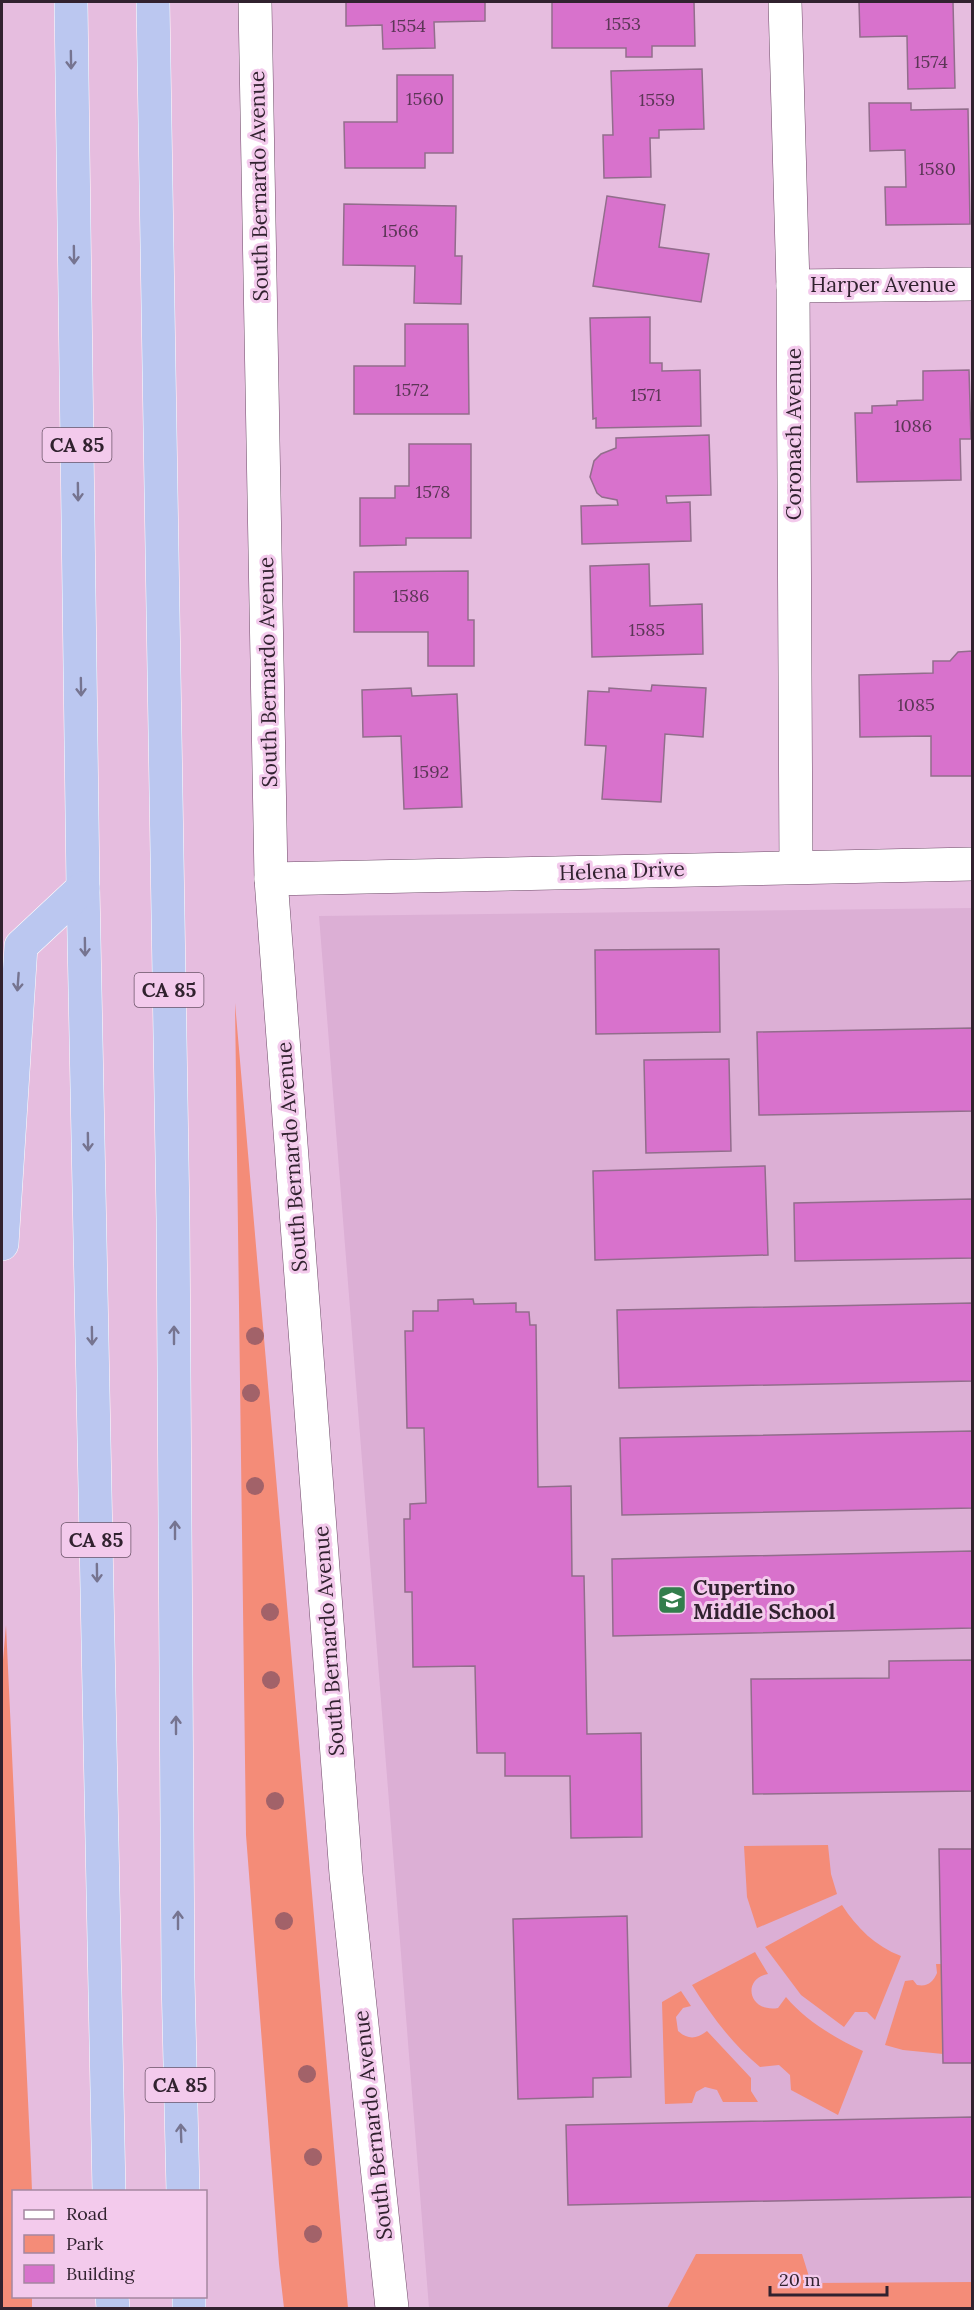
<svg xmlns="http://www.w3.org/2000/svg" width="974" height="2310" font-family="Lora,serif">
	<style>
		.built { fill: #dcafd5 }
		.green { fill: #f48c78 }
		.building { fill: #d872cc; stroke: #926d8c; stroke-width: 1.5 }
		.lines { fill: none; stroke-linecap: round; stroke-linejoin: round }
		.minor-casing { stroke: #6e4b68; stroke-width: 34 }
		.highway-casing { stroke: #fff; stroke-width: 34 }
		.minor { stroke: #fff; stroke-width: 33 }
		.highway { stroke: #bbc7f0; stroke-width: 33 }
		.tree { fill: #a26269 }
		.oneway { stroke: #767490 }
		.labels { text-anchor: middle; stroke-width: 6; stroke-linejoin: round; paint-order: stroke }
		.number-label { font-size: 18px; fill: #5b3656 }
		.shield { fill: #f3caec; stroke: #6b5468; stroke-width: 1.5 }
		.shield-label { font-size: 20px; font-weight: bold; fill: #31222f }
		.street-label { font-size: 21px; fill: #31222f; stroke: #f3caec }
		.poi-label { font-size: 21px; font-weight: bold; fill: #31222f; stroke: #f3caec; text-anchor: start }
	</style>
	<rect width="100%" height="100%" fill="#e6bddf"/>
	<polygon class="built" points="972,908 972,2308 429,2308 319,916"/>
	<g class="green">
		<polygon points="235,1003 345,2275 348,2308 284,2308 279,2264 246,1835"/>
		<polygon points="6,1625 31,2165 32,2191 14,2192 14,2296 32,2297 32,2308 2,2308 2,1672"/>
		<polygon points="828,1845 831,1874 837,1894 757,1928 747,1897 744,1846"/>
		<path d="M842,1905C857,1928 875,1946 901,1956L875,2020L867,2012H855L844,2027L801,1995L765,1947Z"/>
		<path d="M755,1952L768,1974C741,1979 749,2013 778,2008L786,1997C806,2021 835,2038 863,2051L838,2115L791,2090L790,2075L779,2065L760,2067C732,2044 711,2015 692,1985Z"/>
		<path d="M936,1964H942L943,2054L903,2050L885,2045L905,1981L913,1980L917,1985C928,1987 933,1982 937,1973Z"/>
		<path d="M681,1991L691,2006L683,2008L676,2017L678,2031C688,2040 697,2039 707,2031L751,2078V2091L758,2102H723L717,2090L705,2087L696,2092L692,2103L665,2104L662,2002Z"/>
		<polygon points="696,2254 802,2254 811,2283 972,2282 972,2308 667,2308"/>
	</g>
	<g class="building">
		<polygon points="346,2 485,2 485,21 434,22 435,48 383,49 382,25 346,26"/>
		<polygon points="552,2 694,2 695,46 652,46 652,57 626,57 626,48 552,48"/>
		<polygon points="859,2 953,2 955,88 908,89 907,36 860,37"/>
		<polygon points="702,69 704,129 659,130 659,138 650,138 651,177 604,178 603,135 613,135 611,71"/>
		<polygon points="397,75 453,75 453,153 425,153 425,168 345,168 344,122 397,122"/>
		<polygon points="869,103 911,103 911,110 968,109 970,224 886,225 885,187 906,187 905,150 870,151"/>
		<polygon points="607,196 665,205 659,247 709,254 701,302 593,286"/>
		<polygon points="344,204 456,206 455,256 462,256 461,304 414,303 415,266 343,265"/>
		<polygon points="650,317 650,363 662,363 662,371 700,370 701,426 596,428 596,418 593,419 590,318"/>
		<polygon points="405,324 468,324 469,414 354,414 354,366 405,366"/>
		<polygon points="969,370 971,439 960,439 961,480 857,482 855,413 872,413 872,406 897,405 897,401 923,400 923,371"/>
		<polygon points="709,435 711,495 666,496 667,503 690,502 691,541 582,544 581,506 618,505 617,500 602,497 597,493 590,477 594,461 601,454 616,448 616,438"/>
		<polygon points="409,444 471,444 471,538 406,538 406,545 360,546 360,498 395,498 395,486 409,486"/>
		<polygon points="649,564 650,606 702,604 703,654 592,657 590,566"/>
		<polygon points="468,571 468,620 474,620 474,666 428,666 428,632 354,632 354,572"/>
		<polygon points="972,651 972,776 931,776 931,736 860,737 859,675 933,673 933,661 950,661 958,652"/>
		<polygon points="652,685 706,688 703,737 665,734 661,802 602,799 606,746 585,745 588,691 609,692 609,688 651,691"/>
		<polygon points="411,688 412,696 457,694 462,807 404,809 401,736 363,737 362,690"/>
		<polygon points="719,949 720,1032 596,1034 595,950"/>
		<polygon points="972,1028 972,1111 759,1115 757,1032"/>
		<polygon points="729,1059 731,1151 646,1153 644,1060"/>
		<polygon points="765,1166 768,1255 595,1260 593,1171"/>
		<polygon points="972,1199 972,1258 795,1261 794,1203"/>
		<polygon points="473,1299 474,1304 516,1303 516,1312 529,1312 530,1325 536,1325 538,1487 571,1486 572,1576 584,1576 587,1734 641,1733 642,1837 571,1838 570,1776 505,1776 505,1753 477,1753 475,1666 413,1667 412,1592 405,1592 404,1519 410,1519 410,1504 426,1503 424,1428 407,1428 405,1331 413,1331 413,1311 438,1311 438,1300"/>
		<polygon points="972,1303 972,1381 619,1388 617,1310"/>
		<polygon points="972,1431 972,1508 622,1515 620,1438"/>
		<polygon points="972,1551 972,1628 613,1636 612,1559"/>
		<polygon points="972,1660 972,1791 753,1794 751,1679 889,1678 889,1661"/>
		<polygon points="939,1849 972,1849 972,2063 943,2063"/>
		<polygon points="627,1916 631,2077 593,2078 593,2097 518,2099 513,1919"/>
		<polygon points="972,2117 972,2197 568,2205 566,2125"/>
	</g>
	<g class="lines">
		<g class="minor-casing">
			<g id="minor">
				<polyline points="255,2 271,879 346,1874 392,2308"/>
				<polyline points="785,2 793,286 796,867"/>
				<polyline points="793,286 972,284"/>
				<polyline points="271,879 972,864"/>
			</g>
		</g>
		<g class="highway-casing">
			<g id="highway">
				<polyline points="71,2 83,888 109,2192"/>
				<polyline points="153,2 173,1219 178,1978 183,2192"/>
				<polyline points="2,1244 21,946 83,888"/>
				<polyline points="112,2296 113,2308"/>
				<polyline points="189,2296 189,2308"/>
			</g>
		</g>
		<use href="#minor" class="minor"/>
		<use href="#highway" class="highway"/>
	</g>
	<g class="tree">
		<circle cx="255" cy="1336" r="9"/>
		<circle cx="251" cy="1393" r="9"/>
		<circle cx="255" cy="1486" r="9"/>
		<circle cx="270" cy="1612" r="9"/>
		<circle cx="271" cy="1680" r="9"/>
		<circle cx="275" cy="1801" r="9"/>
		<circle cx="284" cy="1921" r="9"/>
		<circle cx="307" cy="2074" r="9"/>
		<circle cx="313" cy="2157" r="9"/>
		<circle cx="313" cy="2234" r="9"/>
	</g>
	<defs><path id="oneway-shaft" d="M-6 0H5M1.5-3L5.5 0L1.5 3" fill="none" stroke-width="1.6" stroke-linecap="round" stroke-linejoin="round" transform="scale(1.5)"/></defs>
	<g class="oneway">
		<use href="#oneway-shaft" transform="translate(71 60) rotate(89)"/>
		<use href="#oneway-shaft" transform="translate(74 255) rotate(89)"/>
		<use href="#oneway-shaft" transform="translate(78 492) rotate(89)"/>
		<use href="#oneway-shaft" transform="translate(81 687) rotate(89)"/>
		<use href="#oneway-shaft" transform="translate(85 947) rotate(89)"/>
		<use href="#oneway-shaft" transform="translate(18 982) rotate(94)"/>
		<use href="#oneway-shaft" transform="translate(88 1142) rotate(89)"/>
		<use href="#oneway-shaft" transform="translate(174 1335) rotate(-90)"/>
		<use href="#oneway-shaft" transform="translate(92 1336) rotate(89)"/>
		<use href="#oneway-shaft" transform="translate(175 1530) rotate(-90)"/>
		<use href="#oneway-shaft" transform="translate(97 1573) rotate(89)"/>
		<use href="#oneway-shaft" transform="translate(176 1725) rotate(-90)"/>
		<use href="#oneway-shaft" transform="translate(178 1920) rotate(-90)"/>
		<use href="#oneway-shaft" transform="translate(181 2133) rotate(-92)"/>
	</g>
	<defs>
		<g id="school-square" transform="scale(1.5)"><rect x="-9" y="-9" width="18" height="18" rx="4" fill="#337e4c" stroke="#f3caec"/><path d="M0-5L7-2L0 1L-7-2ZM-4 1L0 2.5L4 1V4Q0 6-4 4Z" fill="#fff"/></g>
	</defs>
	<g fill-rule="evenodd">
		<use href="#school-square" x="672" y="1600"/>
	</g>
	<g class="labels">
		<g class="number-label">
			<text x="623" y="30">1553</text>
			<text x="408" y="32">1554</text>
			<text x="931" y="68">1574</text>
			<text x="425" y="105">1560</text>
			<text x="657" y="106">1559</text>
			<text x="937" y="175">1580</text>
			<text x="400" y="237">1566</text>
			<text x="412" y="396">1572</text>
			<text x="646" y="401">1571</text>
			<text x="913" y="432">1086</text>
			<text x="433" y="498">1578</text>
			<text x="411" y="602">1586</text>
			<text x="647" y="636">1585</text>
			<text x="916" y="711">1085</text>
			<text x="431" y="778">1592</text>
		</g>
		<g class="shield">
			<rect x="42.5" y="428" width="69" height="34" rx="4.5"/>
			<rect x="134.5" y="973" width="69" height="34" rx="4.5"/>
			<rect x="61.5" y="1523" width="69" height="34" rx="4.5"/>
			<rect x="145.5" y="2068" width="69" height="34" rx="4.5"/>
		</g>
		<g class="shield-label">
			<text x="77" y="452">CA 85</text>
			<text x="169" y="997">CA 85</text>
			<text x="96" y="1547">CA 85</text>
			<text x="180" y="2092">CA 85</text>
		</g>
		<g class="street-label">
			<text transform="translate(259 186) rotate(-91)" y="7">South Bernardo Avenue</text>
			<text x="883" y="292">Harper Avenue</text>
			<text transform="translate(794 434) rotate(-90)" y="7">Coronach Avenue</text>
			<text transform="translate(268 672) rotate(-91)" y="7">South Bernardo Avenue</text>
			<text transform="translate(622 871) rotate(-2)" y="7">Helena Drive</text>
			<text transform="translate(292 1157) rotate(-94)" y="7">South Bernardo Avenue</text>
			<text transform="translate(329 1641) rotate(-94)" y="7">South Bernardo Avenue</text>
			<text transform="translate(373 2125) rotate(-96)" y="7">South Bernardo Avenue</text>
		</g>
		<g class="poi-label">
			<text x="693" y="1595">Cupertino<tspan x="693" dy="24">Middle School</tspan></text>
		</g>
	</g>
	<rect width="974" height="2310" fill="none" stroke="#31222f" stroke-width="6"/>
	<rect x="12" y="2190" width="195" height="108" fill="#f3caec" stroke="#a587a0" stroke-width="1.5"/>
	<rect x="24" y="2210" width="30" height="9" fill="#ffffff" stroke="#a587a0" stroke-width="1.5"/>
	<text x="66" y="2220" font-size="18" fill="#31222f">Road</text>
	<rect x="24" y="2235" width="30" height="18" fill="#f48c78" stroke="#a587a0" stroke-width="1.5"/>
	<text x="66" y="2250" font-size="18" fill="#31222f">Park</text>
	<rect x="24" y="2265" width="30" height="18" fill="#d872cc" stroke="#a587a0" stroke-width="1.5"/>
	<text x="66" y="2280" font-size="18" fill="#31222f">Building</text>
	<path d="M770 2286v9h117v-9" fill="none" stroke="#31222f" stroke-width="3"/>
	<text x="779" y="2286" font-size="18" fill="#31222f" stroke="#f3caec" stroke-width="4.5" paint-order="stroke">20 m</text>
</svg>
